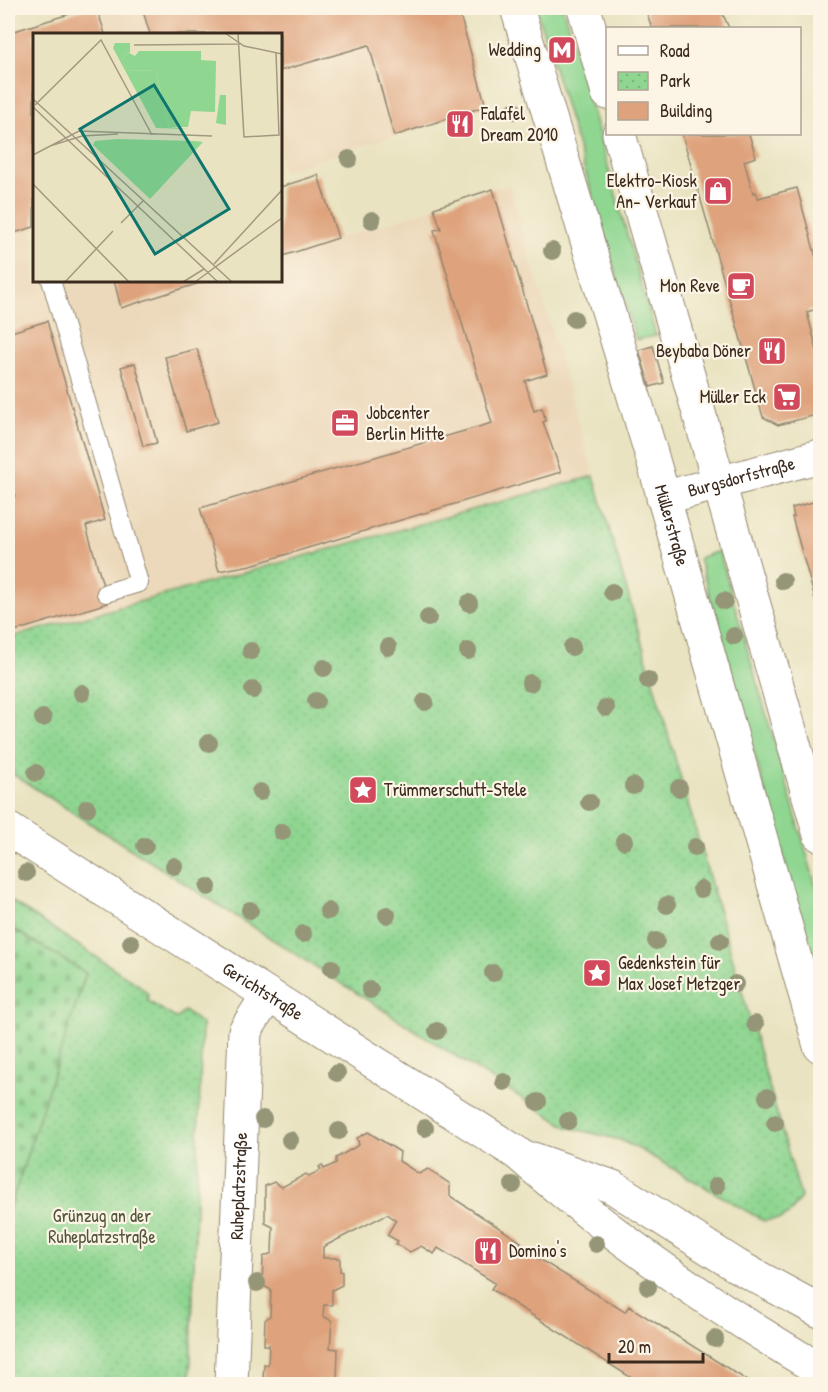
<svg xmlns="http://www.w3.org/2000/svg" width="828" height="1392" font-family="'Patrick Hand',sans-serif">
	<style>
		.built { fill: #ecd8ba }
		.green { fill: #8fd691; stroke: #658058; stroke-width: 1.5 }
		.cemetery { fill: url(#cemetery-stones); stroke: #658058; stroke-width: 1.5 }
		.park { fill: url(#park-dots); stroke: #658058; stroke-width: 1.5 }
		.building { fill: #dea27c }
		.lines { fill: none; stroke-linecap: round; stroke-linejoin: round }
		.service-casing { stroke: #928670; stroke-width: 20 }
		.minor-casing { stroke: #928670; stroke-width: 35 }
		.primary-casing { stroke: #928670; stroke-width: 35 }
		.service { stroke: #fff; stroke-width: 18 }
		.minor { stroke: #fff; stroke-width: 33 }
		.primary { stroke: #fff; stroke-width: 33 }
		.tree { fill: #959577 }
		.labels { text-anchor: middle; stroke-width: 4.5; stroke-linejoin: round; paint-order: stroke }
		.poi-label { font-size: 18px; fill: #3b2a1e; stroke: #fcf5e5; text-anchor: end }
		.street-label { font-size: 18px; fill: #3b2a1e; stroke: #fcf5e5 }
		.park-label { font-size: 18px; fill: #50553b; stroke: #fcf5e5 }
		.inset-road { fill: none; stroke: #a39980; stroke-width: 1.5 }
		.view { fill: #0f766e; fill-opacity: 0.15; stroke: #0f766e; stroke-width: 3 }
		.inset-edge { fill: none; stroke: #3b2a1e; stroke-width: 3 }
	</style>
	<defs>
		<pattern id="cemetery-stones" width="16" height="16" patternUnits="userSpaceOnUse" patternTransform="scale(1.5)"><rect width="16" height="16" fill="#8fd691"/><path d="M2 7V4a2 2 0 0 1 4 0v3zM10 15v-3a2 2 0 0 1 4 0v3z" fill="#7cb87d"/></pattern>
		<pattern id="park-dots" width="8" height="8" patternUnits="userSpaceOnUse" patternTransform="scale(1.5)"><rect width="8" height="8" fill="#8fd691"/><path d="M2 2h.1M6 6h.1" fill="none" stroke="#7cb87d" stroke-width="1.8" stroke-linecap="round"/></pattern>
	</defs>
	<rect width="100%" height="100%" fill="#fcf5e5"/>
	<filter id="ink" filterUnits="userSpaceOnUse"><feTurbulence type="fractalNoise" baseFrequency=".0167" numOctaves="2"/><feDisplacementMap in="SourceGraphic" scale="12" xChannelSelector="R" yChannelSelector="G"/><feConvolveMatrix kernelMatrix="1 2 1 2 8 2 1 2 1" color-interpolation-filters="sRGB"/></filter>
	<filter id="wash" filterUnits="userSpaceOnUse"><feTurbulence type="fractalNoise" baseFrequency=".008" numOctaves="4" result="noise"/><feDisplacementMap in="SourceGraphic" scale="24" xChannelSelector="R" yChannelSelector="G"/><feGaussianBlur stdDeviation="1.35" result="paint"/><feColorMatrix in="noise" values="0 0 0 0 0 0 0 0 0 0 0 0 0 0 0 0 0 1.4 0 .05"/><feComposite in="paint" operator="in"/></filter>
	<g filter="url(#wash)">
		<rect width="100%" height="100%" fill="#e9e3c1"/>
		<polygon class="built" points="89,8 459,8 486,106 281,172 280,34 34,34 34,280 113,281 122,308 208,281 280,280 281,257 509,184 594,476 8,638 8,21 12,32"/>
		<g class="green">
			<polygon points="536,8 563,8 656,336 636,340"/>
			<polygon points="719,551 820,900 820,986 699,558"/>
		</g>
		<polygon class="cemetery" points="8,926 86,973 8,1214"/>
		<g class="park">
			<polygon points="594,476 801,1197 791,1212 783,1218 764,1221 639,1149 620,1140 567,1127 8,771 8,638"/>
			<polygon points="8,899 139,985 148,994 148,1001 177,1019 184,1011 202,1024 190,1384 8,1384 8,1214 86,973 8,926"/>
		</g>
		<g id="blocks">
			<g class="building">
				<polygon points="89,8 97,8 105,34 34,34 34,227 8,235 8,22 11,32"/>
				<polygon points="142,8 458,8 486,106 394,136 369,45 280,71 280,34 150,34"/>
				<polygon points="645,8 720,8 729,28 652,28"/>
				<polygon points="682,134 749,134 756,157 744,161 753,193 756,192 758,198 797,188 820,272 820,308 807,312 818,354 820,354 820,414 778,425 763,417"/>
				<polygon points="318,175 338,238 280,257 280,187"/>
				<polygon points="493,189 547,374 525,381 534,411 542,408 546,421 543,422 561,472 251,565 219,571 200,508 492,423 434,230 441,229 434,208"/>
				<polygon points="114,280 206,280 206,281 121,308"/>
				<polygon points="47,321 105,520 86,526 108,603 8,633 8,498 15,496 8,472 8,333"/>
				<polygon points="653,346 664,383 650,387 639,350"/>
				<polygon points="197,349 218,422 186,431 165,357"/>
				<polygon points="135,363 157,443 143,446 121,367"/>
				<polygon points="820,500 820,617 792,517 794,517 792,508"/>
				<polygon points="368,1132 400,1152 399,1161 419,1174 428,1169 450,1184 450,1196 521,1242 518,1246 625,1312 629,1306 753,1384 641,1384 491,1289 495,1283 438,1248 434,1254 421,1246 410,1252 396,1244 398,1241 387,1235 396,1220 387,1214 323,1247 323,1258 340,1258 340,1271 342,1272 342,1285 332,1290 332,1305 324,1305 323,1316 332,1321 330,1348 338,1349 337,1380 329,1380 329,1384 267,1384 263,1378 264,1364 268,1365 269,1345 264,1345 265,1320 270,1316 271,1290 262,1285 263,1257 272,1253 273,1227 265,1223 265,1186 274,1182 282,1187 306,1174 309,1176 321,1170 319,1167 322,1165 324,1169 336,1163 336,1158 359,1145 357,1138"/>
			</g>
		</g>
	</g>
	<g filter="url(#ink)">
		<use href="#blocks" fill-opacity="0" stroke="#928670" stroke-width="1.5"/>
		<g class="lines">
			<g class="service-casing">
				<polyline id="service" points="51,280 139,583 106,593"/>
			</g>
			<g class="minor-casing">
				<g id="minor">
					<path id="s1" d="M663,498L820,456"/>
					<path id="s2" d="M8,829L517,1153C610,1236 714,1307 820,1370"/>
					<polyline points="533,1159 613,1187 737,1266 820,1311"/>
					<path id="s3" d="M231,1384L245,1031L268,995"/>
				</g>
			</g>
			<g class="primary-casing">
				<g id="primary">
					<path id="s4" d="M517,8L651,453L820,1046"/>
					<polyline points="584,8 608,93"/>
					<polyline points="619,134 820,835"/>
				</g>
			</g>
			<use href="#service" class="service"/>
			<use href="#minor" class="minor"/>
			<use href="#primary" class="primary"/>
		</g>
		<g class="tree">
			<circle cx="514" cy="111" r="9"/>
			<circle cx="349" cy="159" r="9"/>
			<circle cx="372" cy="220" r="9"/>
			<circle cx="552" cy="251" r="9"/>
			<circle cx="574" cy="319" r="9"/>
			<circle cx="783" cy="581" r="9"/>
			<circle cx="612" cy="592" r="9"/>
			<circle cx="724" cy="601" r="9"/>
			<circle cx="469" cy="603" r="9"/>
			<circle cx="428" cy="618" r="9"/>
			<circle cx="734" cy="636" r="9"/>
			<circle cx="388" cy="647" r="9"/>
			<circle cx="572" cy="647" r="9"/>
			<circle cx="251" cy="651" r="9"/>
			<circle cx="468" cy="651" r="9"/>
			<circle cx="324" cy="668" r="9"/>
			<circle cx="648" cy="680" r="9"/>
			<circle cx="530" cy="683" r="9"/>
			<circle cx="253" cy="690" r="9"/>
			<circle cx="82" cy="693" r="9"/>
			<circle cx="316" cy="701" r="9"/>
			<circle cx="425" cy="702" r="9"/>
			<circle cx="606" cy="708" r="9"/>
			<circle cx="43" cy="718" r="9"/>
			<circle cx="209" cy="743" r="9"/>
			<circle cx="36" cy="773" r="9"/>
			<circle cx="633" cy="786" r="9"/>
			<circle cx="679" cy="788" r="9"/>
			<circle cx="260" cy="792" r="9"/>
			<circle cx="589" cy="802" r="9"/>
			<circle cx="87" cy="808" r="9"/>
			<circle cx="282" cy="832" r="9"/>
			<circle cx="624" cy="841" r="9"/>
			<circle cx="145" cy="846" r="9"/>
			<circle cx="695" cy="847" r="9"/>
			<circle cx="174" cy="866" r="9"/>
			<circle cx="26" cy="873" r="9"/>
			<circle cx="208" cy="887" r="9"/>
			<circle cx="701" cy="889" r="9"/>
			<circle cx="667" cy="905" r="9"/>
			<circle cx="250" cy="910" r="9"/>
			<circle cx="328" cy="911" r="9"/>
			<circle cx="387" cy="915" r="9"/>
			<circle cx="303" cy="934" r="9"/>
			<circle cx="656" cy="941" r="9"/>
			<circle cx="720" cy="941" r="9"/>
			<circle cx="131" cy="943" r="9"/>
			<circle cx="332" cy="968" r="9"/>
			<circle cx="493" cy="973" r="9"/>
			<circle cx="735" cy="984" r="9"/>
			<circle cx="370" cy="990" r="9"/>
			<circle cx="755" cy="1024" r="9"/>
			<circle cx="437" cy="1031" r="9"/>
			<circle cx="337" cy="1073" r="9"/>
			<circle cx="504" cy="1082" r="9"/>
			<circle cx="767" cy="1097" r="9"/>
			<circle cx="538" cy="1102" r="9"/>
			<circle cx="263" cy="1119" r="9"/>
			<circle cx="568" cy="1121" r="9"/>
			<circle cx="775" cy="1123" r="9"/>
			<circle cx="425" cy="1128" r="9"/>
			<circle cx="339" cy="1131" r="9"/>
			<circle cx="290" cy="1140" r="9"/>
			<circle cx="513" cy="1185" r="9"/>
			<circle cx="716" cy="1186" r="9"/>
			<circle cx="596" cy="1244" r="9"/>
			<circle cx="257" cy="1283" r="9"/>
			<circle cx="648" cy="1287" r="9"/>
			<circle cx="715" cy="1339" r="9"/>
		</g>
	</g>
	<defs>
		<g id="metro-square" transform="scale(1.5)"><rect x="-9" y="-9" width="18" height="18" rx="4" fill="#d1495b" stroke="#fcf5e5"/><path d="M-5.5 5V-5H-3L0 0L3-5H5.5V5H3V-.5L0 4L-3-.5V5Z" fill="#fff"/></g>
		<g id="restaurant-square" transform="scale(1.5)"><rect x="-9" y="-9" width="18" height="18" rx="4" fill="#d1495b" stroke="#fcf5e5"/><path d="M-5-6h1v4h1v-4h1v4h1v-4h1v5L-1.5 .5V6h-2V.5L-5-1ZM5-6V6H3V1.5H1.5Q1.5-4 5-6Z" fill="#fff"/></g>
		<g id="shop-square" transform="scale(1.5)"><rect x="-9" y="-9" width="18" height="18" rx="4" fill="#d1495b" stroke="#fcf5e5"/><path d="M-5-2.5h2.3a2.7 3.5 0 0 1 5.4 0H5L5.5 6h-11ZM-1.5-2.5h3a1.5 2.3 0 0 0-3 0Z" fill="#fff"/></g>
		<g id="cafe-square" transform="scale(1.5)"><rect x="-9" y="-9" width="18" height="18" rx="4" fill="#d1495b" stroke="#fcf5e5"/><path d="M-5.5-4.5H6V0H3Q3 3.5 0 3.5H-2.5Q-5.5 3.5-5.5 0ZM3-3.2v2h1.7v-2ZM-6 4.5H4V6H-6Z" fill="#fff"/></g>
		<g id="supermarket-square" transform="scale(1.5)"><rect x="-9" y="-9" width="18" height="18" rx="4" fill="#d1495b" stroke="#fcf5e5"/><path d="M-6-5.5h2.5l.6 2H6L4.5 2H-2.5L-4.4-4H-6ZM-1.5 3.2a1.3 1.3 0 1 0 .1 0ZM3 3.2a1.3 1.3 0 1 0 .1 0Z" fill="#fff"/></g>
		<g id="office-square" transform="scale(1.5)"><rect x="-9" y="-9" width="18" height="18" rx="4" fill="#d1495b" stroke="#fcf5e5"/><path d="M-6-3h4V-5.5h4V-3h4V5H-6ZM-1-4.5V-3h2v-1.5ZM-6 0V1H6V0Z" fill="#fff"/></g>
		<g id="sight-square" transform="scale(1.5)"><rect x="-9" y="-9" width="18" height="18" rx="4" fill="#d1495b" stroke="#fcf5e5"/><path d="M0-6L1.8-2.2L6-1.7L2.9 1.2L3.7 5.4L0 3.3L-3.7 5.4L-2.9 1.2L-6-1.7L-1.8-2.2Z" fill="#fff"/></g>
	</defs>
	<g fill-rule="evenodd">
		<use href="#metro-square" x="562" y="50"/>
		<use href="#restaurant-square" x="460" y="124"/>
		<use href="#shop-square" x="718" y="191"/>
		<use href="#cafe-square" x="741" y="286"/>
		<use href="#restaurant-square" x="772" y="351"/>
		<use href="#supermarket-square" x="787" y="397"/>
		<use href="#office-square" x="345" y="423"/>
		<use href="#sight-square" x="363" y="790"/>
		<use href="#sight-square" x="597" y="973"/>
		<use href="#restaurant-square" x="488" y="1251"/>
	</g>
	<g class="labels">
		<g class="poi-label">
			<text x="541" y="56">Wedding</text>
			<text x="481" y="120" text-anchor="start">Falafel<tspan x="481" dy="21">Dream 2010</tspan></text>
			<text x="697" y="187">Elektro-Kiosk<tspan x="697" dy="21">An- Verkauf</tspan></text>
			<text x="720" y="292">Mon Reve</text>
			<text x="751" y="357">Beybaba Döner</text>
			<text x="766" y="403">Müller Eck</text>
			<text x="366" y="419" text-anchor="start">Jobcenter<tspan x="366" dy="21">Berlin Mitte</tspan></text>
			<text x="384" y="796" text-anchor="start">Trümmerschutt-Stele</text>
			<text x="618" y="969" text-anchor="start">Gedenkstein für<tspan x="618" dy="21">Max Josef Metzger</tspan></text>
			<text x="509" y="1257" text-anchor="start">Domino's</text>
		</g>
		<g class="street-label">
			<text dy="6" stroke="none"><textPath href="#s1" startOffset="81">Burgsdorfstraße</textPath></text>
			<text dy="6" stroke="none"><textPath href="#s4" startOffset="540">Müllerstraße</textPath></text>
			<text dy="6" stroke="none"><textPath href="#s2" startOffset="302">Gerichtstraße</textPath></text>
			<text dy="6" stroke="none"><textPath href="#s3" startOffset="198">Ruheplatzstraße</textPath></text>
		</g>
		<g class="park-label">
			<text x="102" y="1222">Grünzug an der<tspan x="102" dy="21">Ruheplatzstraße</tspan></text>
		</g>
	</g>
	<g transform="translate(33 33)">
		<rect width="249" height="249" fill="#e9e3c1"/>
		<path d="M187,62H193V92L183,90Z" fill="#8fd691"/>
		<path d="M106,18H168V27L183,28L182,79L158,78L155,94H136L123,38L94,37L89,27L94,19L102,23Z" fill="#8fd691"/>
		<path d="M82,10H97V20L94,19L89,27L94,37L123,38L136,94L155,96L123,95L80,15ZM84,106L162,108L170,109L117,166L60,112L62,108Z" fill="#8fd691"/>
		<path class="inset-road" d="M192,0L211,13L249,21M205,0L211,104L246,102L243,20M101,12L207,11M0,66L199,249M2,72L68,7L119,102M0,74L185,249M17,113L49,103L85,101M0,122L46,98L179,103M0,151L96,249M88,190L110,168M181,231L249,157M32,249L80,198M150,249L171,236M162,249L249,185"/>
		<path class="view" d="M121,52L196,176L122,221L47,96Z"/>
		<rect width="249" height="249" class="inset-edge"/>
	</g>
	<rect width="828" height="1392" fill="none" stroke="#fcf5e5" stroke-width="30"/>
	<rect x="606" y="27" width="195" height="108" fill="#fcf5e5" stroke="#afa495" stroke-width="1.5"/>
	<rect x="618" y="46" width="30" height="9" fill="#ffffff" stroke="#afa495" stroke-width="1.5"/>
	<text x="660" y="57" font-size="18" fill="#3b2a1e">Road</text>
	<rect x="618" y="72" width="30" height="18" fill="url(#park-dots)" stroke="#afa495" stroke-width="1.5"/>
	<text x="660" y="87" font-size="18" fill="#3b2a1e">Park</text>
	<rect x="618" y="102" width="30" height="18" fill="#dea27c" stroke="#afa495" stroke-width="1.5"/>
	<text x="660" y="117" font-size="18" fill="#3b2a1e">Building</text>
	<path d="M609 1353v9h94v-9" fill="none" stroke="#3b2a1e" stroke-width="3"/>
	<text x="618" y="1353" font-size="18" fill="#3b2a1e" stroke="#fcf5e5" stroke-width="4.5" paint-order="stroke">20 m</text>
</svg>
